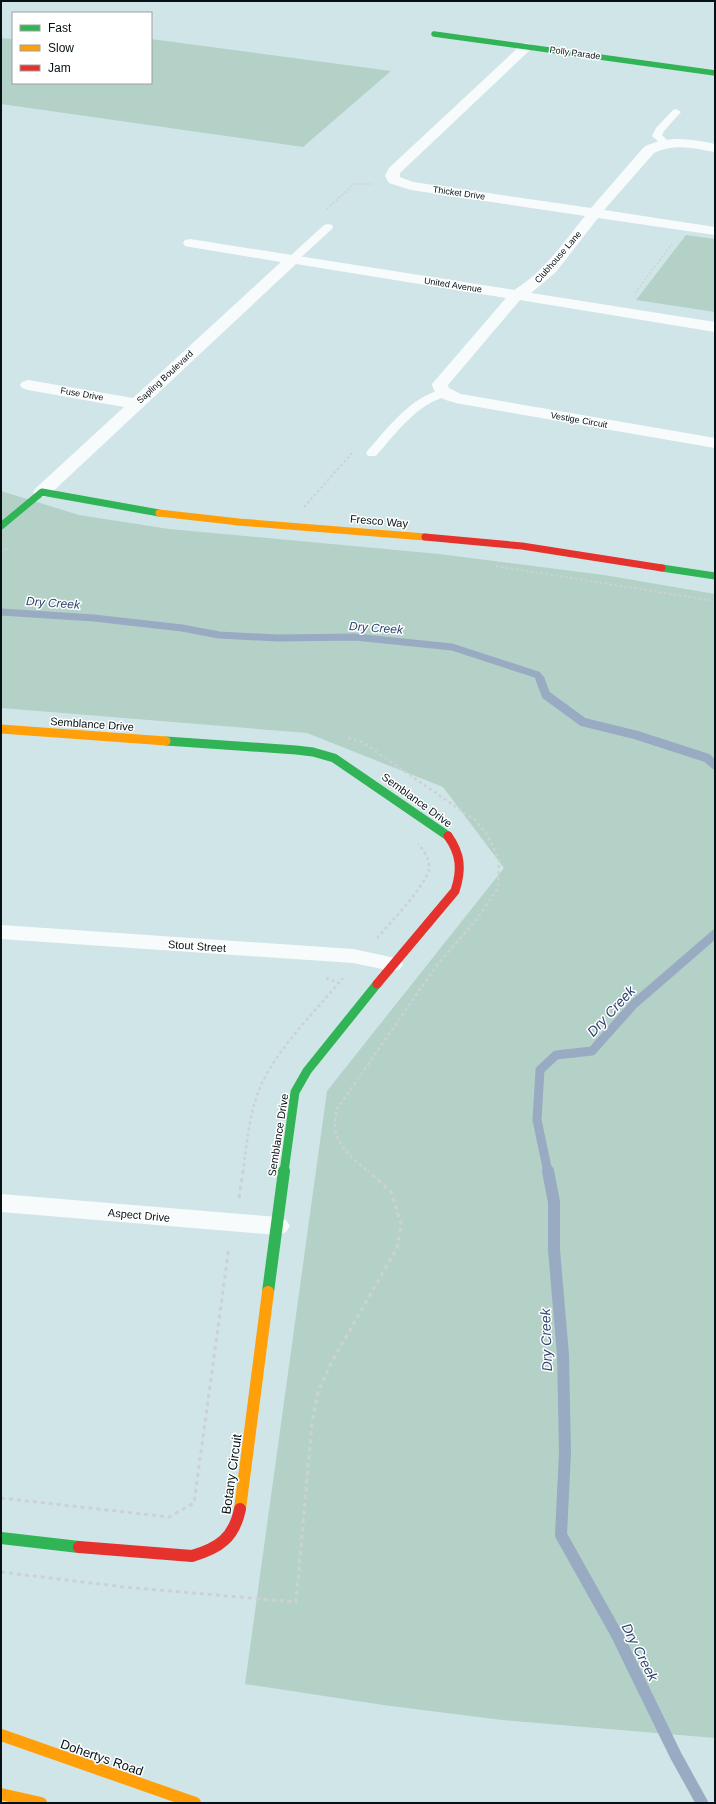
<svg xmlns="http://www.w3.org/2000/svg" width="716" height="1804" font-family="Helvetica,sans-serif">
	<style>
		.green { fill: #b3d1c7 }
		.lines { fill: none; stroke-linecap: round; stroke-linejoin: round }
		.stream-far2 { stroke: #98abc3; stroke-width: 7 }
		.stream-far1 { stroke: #98abc3; stroke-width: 9 }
		.stream { stroke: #98abc3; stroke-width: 12 }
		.path-far3 { stroke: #ccd2d4; stroke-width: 1.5; stroke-dasharray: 2 2; stroke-linecap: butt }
		.path-far2 { stroke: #ccd2d4; stroke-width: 2; stroke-dasharray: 2.5 2.5; stroke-linecap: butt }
		.path-far1 { stroke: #ccd2d4; stroke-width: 2.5; stroke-dasharray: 3 3; stroke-linecap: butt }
		.path { stroke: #ccd2d4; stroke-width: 3; stroke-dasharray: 4 4; stroke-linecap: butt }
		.lane { fill: #f8fbfc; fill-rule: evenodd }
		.street { fill: #f8fbfc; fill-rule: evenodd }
		.fast-far3 { stroke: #30b455; stroke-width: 5.5 }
		.fast-far2 { stroke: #30b455; stroke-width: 7 }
		.fast-far1 { stroke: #30b455; stroke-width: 9 }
		.fast { stroke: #30b455; stroke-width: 12 }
		.slow-far2 { stroke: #ff9f0a; stroke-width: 7 }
		.slow-far1 { stroke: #ff9f0a; stroke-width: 9 }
		.slow { stroke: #ff9f0a; stroke-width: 12 }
		.jam-far2 { stroke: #e5322d; stroke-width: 7 }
		.jam-far1 { stroke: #e5322d; stroke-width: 9 }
		.jam { stroke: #e5322d; stroke-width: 12 }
		.labels { text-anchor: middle; stroke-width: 3; stroke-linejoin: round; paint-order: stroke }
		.far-street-label { font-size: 9px; fill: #051114; stroke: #fff }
		.street-label { font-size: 11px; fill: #051114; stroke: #fff }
		.water-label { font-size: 12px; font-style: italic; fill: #2e4573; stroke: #fff }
		.near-street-label { font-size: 13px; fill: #051114; stroke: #fff }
		.near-water-label { font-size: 14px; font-style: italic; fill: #2e4573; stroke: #fff }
	</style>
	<rect width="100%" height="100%" fill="#d0e5e8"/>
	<g class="green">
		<polygon points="1,38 13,39 13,83 151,83 151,39 391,71 303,147 1,104"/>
		<polygon points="686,235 715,239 715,312 636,300"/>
		<polygon points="1,491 79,515 169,529 439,554 604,575 715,594 715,1738 502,1720 383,1705 245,1684 327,1091 504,868 443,787 307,733 1,708"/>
	</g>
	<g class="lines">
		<polyline class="stream-far2" points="1,612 94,618 182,628 219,635 278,638 355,637 452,647 538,675 540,680"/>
		<g class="stream-far1">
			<polyline points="540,679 546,695 583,722 636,735 707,758 715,765"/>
			<polyline points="548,1172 537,1120 540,1070 556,1055 592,1051 634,1004 715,934"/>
		</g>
		<polyline class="stream" points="548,1171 554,1202 554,1250 563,1355 565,1452 561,1535 617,1635 676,1756 702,1803"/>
		<g class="path-far3">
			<polyline points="327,209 354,184 372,184"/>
			<polyline points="635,293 672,244"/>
		</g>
		<g class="path-far2">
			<polyline points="304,507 352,453"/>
			<polyline points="1,553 9,547"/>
			<polyline points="496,566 715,601"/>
		</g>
		<g class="path-far1">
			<path d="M348,738L362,742L475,820L488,836L499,860L498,888L477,919L437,965L337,1109C336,1114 335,1120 335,1125C335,1145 355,1161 369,1172"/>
			<path d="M377,938C390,923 425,887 429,869C430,860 424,850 418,844"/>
			<polyline points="326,978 339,983"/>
			<path d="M243,1172C247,1143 249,1112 261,1085C278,1048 316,1010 343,978"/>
		</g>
		<g class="path">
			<polyline points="239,1198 243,1171"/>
			<polyline points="1,1498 169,1517 194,1503 229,1247"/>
			<polyline points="1,1572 124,1587 296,1602 312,1423 318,1392 330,1365 397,1248 401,1224 391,1192 368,1171"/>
		</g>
		<g class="lane">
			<polygon points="676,109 681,112 664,131 662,135 670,143 668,145 662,145 652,136 656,128 673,110"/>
			<polygon points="328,224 332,225 333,227 332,229 297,261 289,261 288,259 289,257 324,225"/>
			<path d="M443,389L447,390L449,393L447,396C416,405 397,432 376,456H368L366,453L368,450C390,426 409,398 443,389Z"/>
		</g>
		<g class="street">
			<path d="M526,43L530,44L532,47L530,50L400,173V177L413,182L591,208L644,147C668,135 690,139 715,144V152C694,148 674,143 654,153L604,210L715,227V235L598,218L556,272L531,293L715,322V332L520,300L448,385L449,388L461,394L715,438V448L461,404C448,401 435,399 432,384L506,298L296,264L48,496L42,497L36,496L33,492L36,488L124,407L28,390L22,388L20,385L22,382L28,380L133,398L281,262L190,247L185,246L183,243L185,240L190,239L514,290C544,272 563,243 585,216L411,190L389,183L385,176L389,168L522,44Z"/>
			<polygon points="1,925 353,949 400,959 403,964 400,969 392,971 353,963 1,939"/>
			<polygon points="1,1194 277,1217 286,1220 290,1226 286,1232 277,1235 1,1212"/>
		</g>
		<polyline class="fast-far3" points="434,34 715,73"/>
		<g class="fast-far2">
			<polyline points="1,526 42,492 159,513"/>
			<polyline points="662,568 715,576"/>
		</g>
		<g class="fast-far1">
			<polyline points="166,741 296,750 313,752 334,758 448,836"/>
			<polyline points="284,1172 295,1092 307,1071 377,984"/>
		</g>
		<g class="fast">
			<polyline points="268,1292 284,1171"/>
			<polyline points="1,1538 79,1547"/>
		</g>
		<polyline class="slow-far2" points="159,513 239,522 425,537"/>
		<polyline class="slow-far1" points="1,729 166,741"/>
		<g class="slow">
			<polyline points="240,1509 268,1292"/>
			<polyline points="1,1735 195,1803"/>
			<polyline points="1,1794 41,1803"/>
		</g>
		<polyline class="jam-far2" points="425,537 522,546 662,568"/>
		<path class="jam-far1" d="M377,984L455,891C462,870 461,854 448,836"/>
		<path class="jam" d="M79,1547L192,1556C219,1548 234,1538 240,1509"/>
	</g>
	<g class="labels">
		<g class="far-street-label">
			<text transform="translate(575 53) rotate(8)" y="3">Polly Parade</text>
			<text transform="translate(459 193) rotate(8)" y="3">Thicket Drive</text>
			<text transform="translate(558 257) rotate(-49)" y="3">Clubhouse Lane</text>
			<text transform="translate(453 285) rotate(9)" y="3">United Avenue</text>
			<text transform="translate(165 377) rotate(-43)" y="3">Sapling Boulevard</text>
			<text transform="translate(82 394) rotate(10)" y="3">Fuse Drive</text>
			<text transform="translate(579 420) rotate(10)" y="3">Vestige Circuit</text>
		</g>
		<g class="street-label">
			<text transform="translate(379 521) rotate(5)" y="4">Fresco Way</text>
			<text transform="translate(92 724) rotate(4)" y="4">Semblance Drive</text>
			<text transform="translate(417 800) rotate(36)" y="4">Semblance Drive</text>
			<text transform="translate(197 946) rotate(4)" y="4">Stout Street</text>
			<text transform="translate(278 1135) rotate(-81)" y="4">Semblance Drive</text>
			<text transform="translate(139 1215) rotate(5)" y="4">Aspect Drive</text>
		</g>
		<g class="water-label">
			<text transform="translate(53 603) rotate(4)" y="4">Dry Creek</text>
			<text transform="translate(376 628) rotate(4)" y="4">Dry Creek</text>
		</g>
		<g class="near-street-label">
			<text transform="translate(231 1474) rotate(-82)" y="5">Botany Circuit</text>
			<text transform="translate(102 1757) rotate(19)" y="5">Dohertys Road</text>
		</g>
		<g class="near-water-label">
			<text transform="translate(611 1011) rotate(-47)" y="5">Dry Creek</text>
			<text transform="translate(546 1340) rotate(-92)" y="5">Dry Creek</text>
			<text transform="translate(640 1652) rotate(63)" y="5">Dry Creek</text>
		</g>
	</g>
	<rect width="716" height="1804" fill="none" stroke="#051114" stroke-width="4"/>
	<rect x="12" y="12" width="140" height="72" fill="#ffffff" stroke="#9ba0a1"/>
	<rect x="20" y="25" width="20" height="6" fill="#30b455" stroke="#9ba0a1"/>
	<text x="48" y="32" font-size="12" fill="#051114">Fast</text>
	<rect x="20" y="45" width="20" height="6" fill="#ff9f0a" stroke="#9ba0a1"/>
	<text x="48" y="52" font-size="12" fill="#051114">Slow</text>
	<rect x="20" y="65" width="20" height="6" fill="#e5322d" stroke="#9ba0a1"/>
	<text x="48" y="72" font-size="12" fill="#051114">Jam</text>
</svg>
